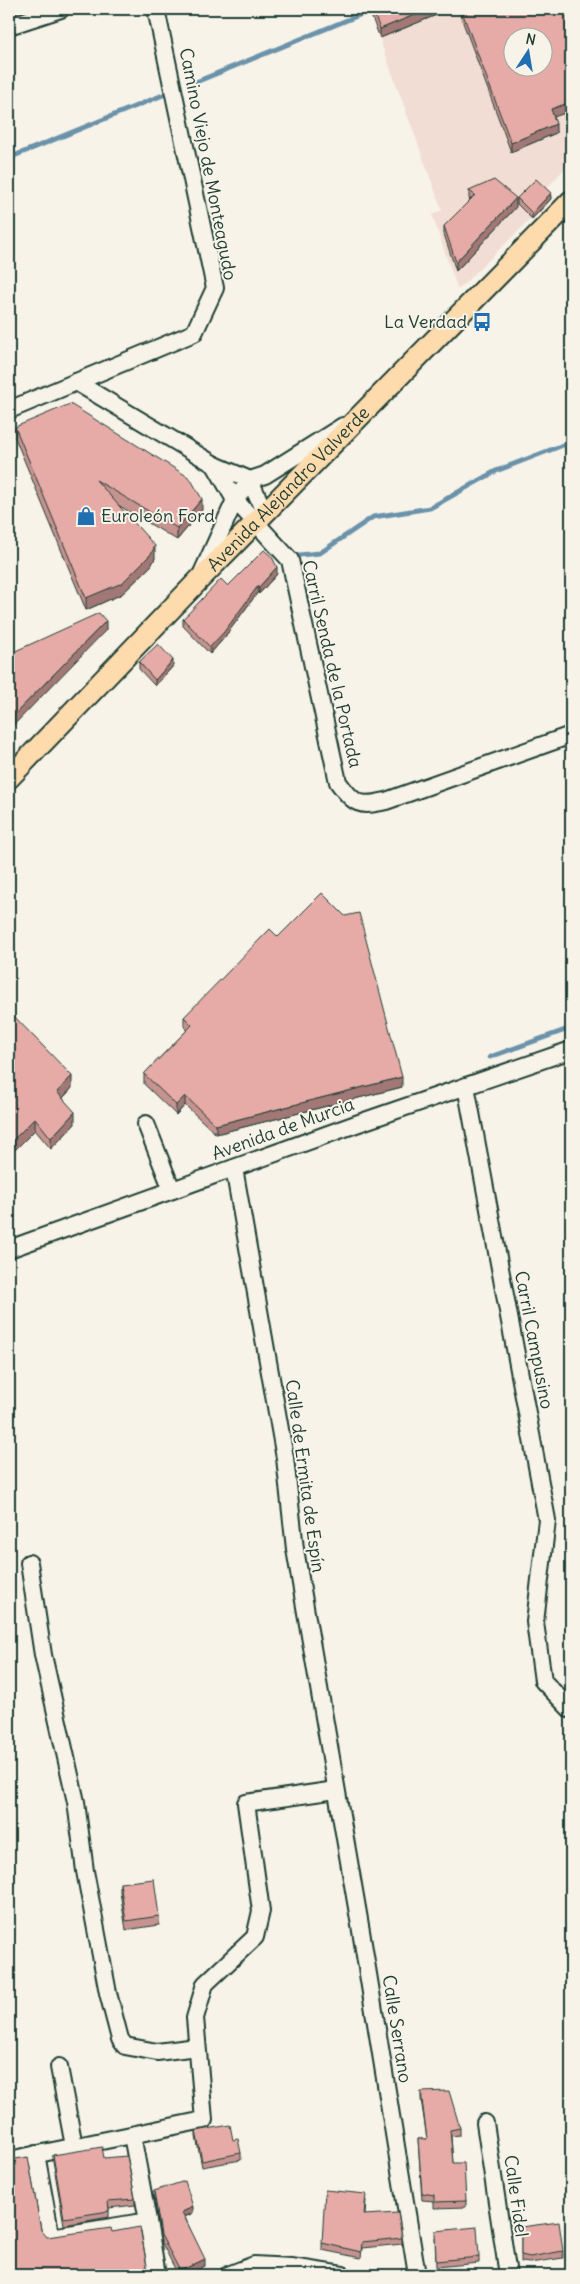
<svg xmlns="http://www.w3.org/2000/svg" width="580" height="2284" font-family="Delius,sans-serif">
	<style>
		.built { fill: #f2ddd4; fill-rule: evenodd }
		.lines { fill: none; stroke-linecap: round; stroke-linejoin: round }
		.stream { stroke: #6b92aa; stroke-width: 5 }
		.minor-casing { stroke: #1f3d34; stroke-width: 20 }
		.major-casing { stroke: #1f3d34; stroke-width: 24 }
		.minor { stroke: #f7f3e8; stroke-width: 16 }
		.major { stroke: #fedbac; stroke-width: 20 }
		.wall { fill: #c69390; stroke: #1f3d34 }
		.shaded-wall { fill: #a17875; stroke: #1f3d34 }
		.building { fill: #e6aba7; stroke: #1f3d34; fill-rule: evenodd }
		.labels { text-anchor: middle; stroke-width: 4; stroke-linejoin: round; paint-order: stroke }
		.street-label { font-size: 18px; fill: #1f3d34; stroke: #f7f3e8 }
		.poi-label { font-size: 18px; fill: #1f3d34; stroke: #f7f3e8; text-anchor: end }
	</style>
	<rect width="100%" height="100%" fill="#f7f3e8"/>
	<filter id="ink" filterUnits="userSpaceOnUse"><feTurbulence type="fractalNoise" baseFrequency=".02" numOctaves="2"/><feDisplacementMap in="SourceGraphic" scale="10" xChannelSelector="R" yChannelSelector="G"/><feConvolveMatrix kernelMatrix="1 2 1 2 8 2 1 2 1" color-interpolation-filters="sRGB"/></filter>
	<g filter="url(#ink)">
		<path class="built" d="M395,9H571V162L543,192L551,199L458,290L432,215L442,210L372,18ZM512,38H542V68H512Z"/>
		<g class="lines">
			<g class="stream">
				<polyline points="191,84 374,9"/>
				<polyline points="9,158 163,95"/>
				<polyline points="299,555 320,553 373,517 430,508 496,471 571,442"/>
				<polyline points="490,1057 571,1028"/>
			</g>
			<g class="minor-casing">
				<g id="minor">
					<polyline points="9,26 61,9"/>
					<polyline points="76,382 215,465 250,480 265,475 343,426"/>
					<polyline points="9,410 194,333 215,288 156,9"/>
					<path d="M265,514L250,480L235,500L290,560L338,782C355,805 359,807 386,801L571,735"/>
					<polyline points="202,573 235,500 215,465"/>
					<polyline points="466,1086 547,1520 535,1622 543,1681 571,1710"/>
					<polyline points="146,1124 172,1190"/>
					<polyline points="234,1168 285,1458 295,1549 361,1931 417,2275"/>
					<polyline points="9,1249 356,1124 571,1050"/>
					<polyline points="29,1563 43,1655 76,1802 85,1871 108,1993 120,2039 125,2046 157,2052 197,2047"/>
					<polyline points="59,2067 74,2146"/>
					<polyline points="485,2123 508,2275"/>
					<polyline points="132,2135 148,2221"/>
					<polyline points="36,2154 51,2237 148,2221 157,2275"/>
					<polyline points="9,2160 204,2120 195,2018 205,1984 255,1937 261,1911 246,1803 336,1790"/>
					<polyline points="228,2275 254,2265 291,2267 343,2275"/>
				</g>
			</g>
			<g class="major-casing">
				<g id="major">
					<path id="s1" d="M9,778L197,582L571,201"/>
				</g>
			</g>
			<use href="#minor" class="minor"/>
			<use href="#major" class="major"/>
		</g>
		<g class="wall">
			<polygon points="372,9 451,9 380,38 372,18"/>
			<polygon points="458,9 571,9 554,117 556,133 511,152"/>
			<polygon points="469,191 516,207 456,271 444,234 444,226 470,200 469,199"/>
			<polygon points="517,198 551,199 532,219 517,204"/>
			<polygon points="15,427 202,510 177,540 118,505 155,558 151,566 122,594 86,610 15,438"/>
			<polygon points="277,574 259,594 258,592 224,638 210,654 183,626 183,619 228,586"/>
			<polygon points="139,662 173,666 155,686 139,669"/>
			<polygon points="9,1011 72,1088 63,1098 75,1124 51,1149 35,1130"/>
			<polygon points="184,1017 402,1087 216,1134 185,1105 176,1115 144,1084 144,1074 187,1030 184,1026"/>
			<polygon points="120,1883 159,1916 159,1925 126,1930 120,1892"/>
			<polygon points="421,2092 460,2128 460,2135 451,2136 453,2163 466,2201 466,2207 434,2208 434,2201 422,2200 418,2139 427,2139 421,2099"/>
			<polygon points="196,2131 233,2140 241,2153 241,2160 202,2167 196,2137"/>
			<polygon points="53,2155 104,2158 135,2199 135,2205 109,2208 109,2217 64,2225 53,2161"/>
			<polygon points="154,2191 193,2213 185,2217 205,2266 185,2275 178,2275 161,2241 154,2197"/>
			<polygon points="366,2200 365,2215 402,2238 402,2244 362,2248 361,2258 322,2250 322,2243"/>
			<polygon points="521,2227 563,2251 563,2258 530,2263 521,2262"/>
			<polygon points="435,2238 479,2257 479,2263 436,2267"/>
		</g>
		<g class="shaded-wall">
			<polygon points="429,9 451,9 380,38 380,29"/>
			<polygon points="571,102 571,111 551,118 551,109"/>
			<polygon points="556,124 556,133 511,152 511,143"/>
			<polygon points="551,193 551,199 532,219 532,213"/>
			<polygon points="516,198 516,207 456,271 456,262"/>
			<polygon points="202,499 202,510 177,540 177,528"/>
			<polygon points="155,546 155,558 151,566 122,594 86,610 86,598"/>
			<polygon points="277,567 277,574 259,594 259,587"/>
			<polygon points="258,586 258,592 224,638 210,654 210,647"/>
			<polygon points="106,621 106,630 9,730 9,720"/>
			<polygon points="173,660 173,666 155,686 155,680"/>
			<polygon points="72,1076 72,1088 57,1104 57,1092"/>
			<polygon points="402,1077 402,1087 216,1134 216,1125"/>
			<polygon points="185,1096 185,1105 176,1115 176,1105"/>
			<polygon points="75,1112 75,1124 51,1149 51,1138"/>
			<polygon points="35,1118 35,1130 9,1156 9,1144"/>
			<polygon points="193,2207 193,2213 182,2218 182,2212"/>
			<polygon points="205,2259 205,2266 185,2275 180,2275 180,2271"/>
		</g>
		<g class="building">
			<polygon points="372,9 429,9 380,29"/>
			<path d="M461,9H571V102L551,109L556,124L511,143ZM512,38H542V68H512Z"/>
			<polygon points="536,179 551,193 532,213 517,198"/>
			<polygon points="494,180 516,198 456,262 444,226 475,195 469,191"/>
			<polygon points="70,404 190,478 202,499 177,528 96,480 155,546 151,554 122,583 86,598 15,427"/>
			<polygon points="264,550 272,557 277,567 259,587 258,586 224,632 210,647 183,619 221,579 228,586"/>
			<polygon points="99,613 106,621 9,720 9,654"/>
			<polygon points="158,644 173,660 155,680 139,662"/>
			<polygon points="322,893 345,916 359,913 402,1077 216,1125 185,1096 176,1105 144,1074 192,1025 184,1017 270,929 278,937"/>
			<polygon points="9,1011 72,1076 57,1092 75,1112 51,1138 35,1118 9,1144"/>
			<polygon points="154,1879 159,1916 126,1921 120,1883"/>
			<polygon points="449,2091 460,2128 450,2130 453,2163 464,2163 466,2201 434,2202 434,2195 422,2193 418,2139 427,2139 421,2092"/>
			<polygon points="230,2125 233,2140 238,2139 241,2153 202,2161 196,2131"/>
			<polygon points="102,2147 104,2158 127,2156 135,2199 108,2201 109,2211 64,2218 53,2155"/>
			<polygon points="28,2157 41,2230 47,2237 111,2228 112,2232 140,2227 147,2267 153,2275 9,2275 9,2160"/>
			<polygon points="185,2181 193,2207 182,2212 205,2259 180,2271 161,2235 154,2191"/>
			<polygon points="325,2190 366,2194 364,2215 398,2213 402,2238 362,2242 361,2252 322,2243"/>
			<polygon points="559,2222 563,2251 530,2257 521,2255 521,2227"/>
			<polygon points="477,2227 479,2257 436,2261 435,2231"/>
		</g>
	</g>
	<defs>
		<g id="bus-bare" transform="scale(1.5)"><path d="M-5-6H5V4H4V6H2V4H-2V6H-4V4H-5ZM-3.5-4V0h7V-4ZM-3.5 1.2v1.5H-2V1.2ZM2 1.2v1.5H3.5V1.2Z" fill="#1f6fb2" stroke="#f7f3e8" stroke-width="2.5" paint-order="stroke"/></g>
		<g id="shop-bare" transform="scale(1.5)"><path d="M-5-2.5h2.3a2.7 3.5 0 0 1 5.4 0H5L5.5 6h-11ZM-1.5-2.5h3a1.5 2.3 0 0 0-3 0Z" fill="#1f6fb2" stroke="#f7f3e8" stroke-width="2.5" paint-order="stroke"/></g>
	</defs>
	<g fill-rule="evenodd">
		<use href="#bus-bare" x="482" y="322"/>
		<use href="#shop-bare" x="86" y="516"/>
	</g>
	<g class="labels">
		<g class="street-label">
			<text transform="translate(208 164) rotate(79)" y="6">Camino Viejo de Monteagudo</text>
			<text dy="6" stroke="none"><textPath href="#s1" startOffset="402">Avenida Alejandro Valverde</textPath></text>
			<text transform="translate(332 664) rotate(77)" y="6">Carril Senda de la Portada</text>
			<text transform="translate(283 1129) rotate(-20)" y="6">Avenida de Murcia</text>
			<text transform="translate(534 1340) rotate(79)" y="6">Carril Campusino</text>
			<text transform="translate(305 1476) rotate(82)" y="6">Calle de Ermita de Espín</text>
			<text transform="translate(397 2029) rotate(81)" y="6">Calle Serrano</text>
			<text transform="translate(516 2196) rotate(82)" y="6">Calle Fidel</text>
		</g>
		<g class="poi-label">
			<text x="467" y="328">La Verdad</text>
			<text x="101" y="522" text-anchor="start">Euroleón Ford</text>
		</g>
	</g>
	<rect width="580" height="2284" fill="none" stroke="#f7f3e8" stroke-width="30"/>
	<rect x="15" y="15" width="550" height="2254" fill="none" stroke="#1f3d34" stroke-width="2" filter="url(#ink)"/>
	<g transform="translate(528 52) rotate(12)"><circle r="24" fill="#f7f3e8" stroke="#a1aaa0"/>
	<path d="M0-4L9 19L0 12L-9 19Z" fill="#1f6fb2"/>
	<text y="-8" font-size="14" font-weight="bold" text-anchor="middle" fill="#1f3d34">N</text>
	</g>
</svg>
